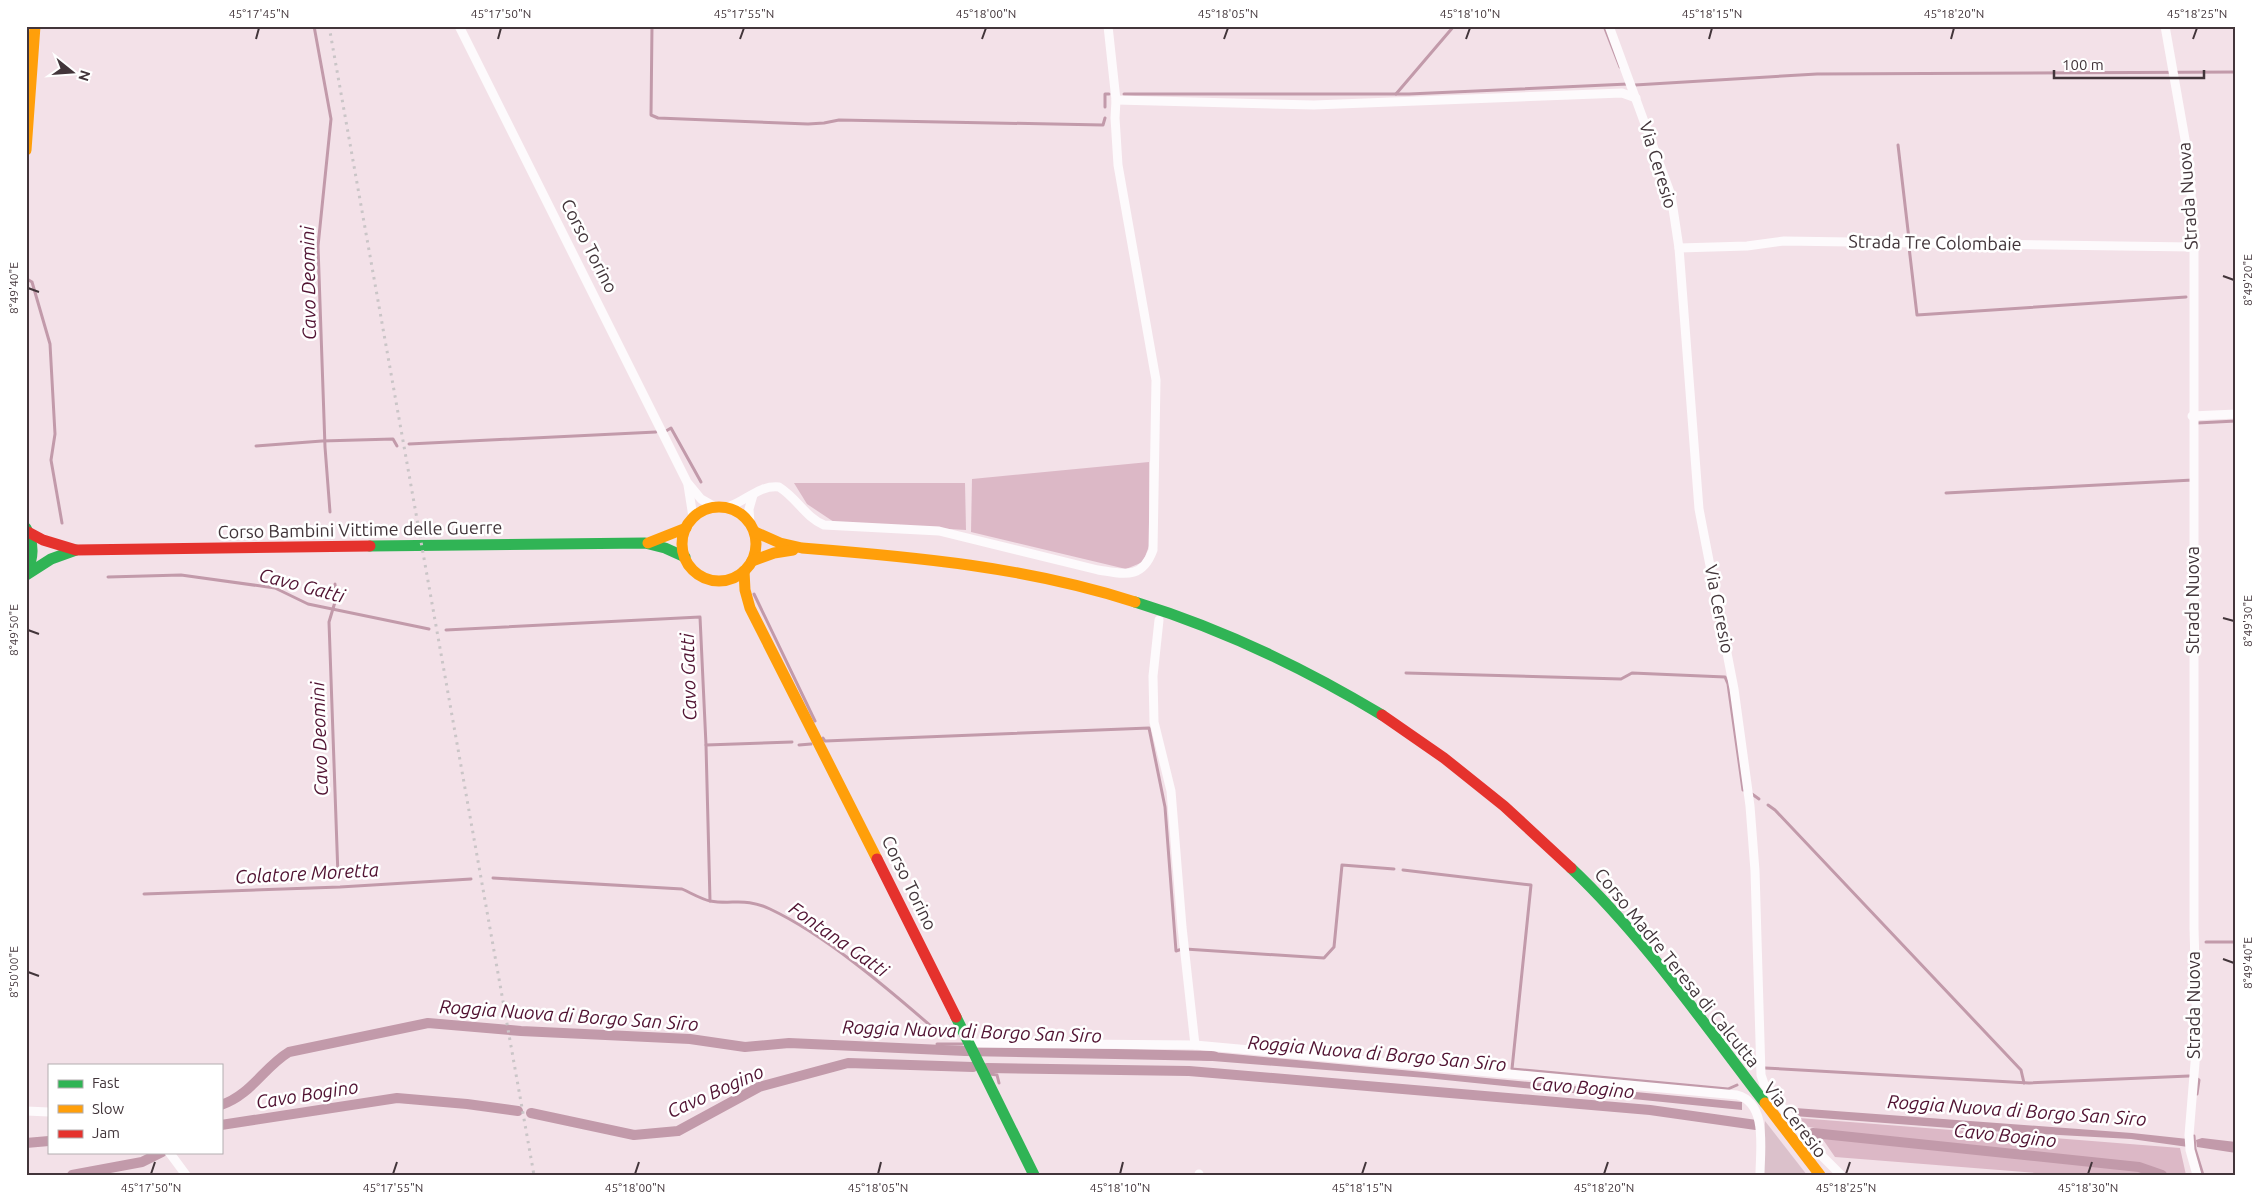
<svg xmlns="http://www.w3.org/2000/svg" width="2262" height="1201" font-family="Ubuntu,sans-serif">
	<style>
		.green { fill: #dbc1cb }
		.forest { fill: #dcb8c6 }
		.water { fill: #c29aaa }
		.lines { fill: none; stroke-linecap: round; stroke-linejoin: round }
		.stream { stroke: #c29aaa; stroke-width: 3 }
		.canal { stroke: #c29aaa; stroke-width: 10 }
		.street { stroke: #fdfafc; stroke-width: 9 }
		.fast { stroke: #30b455; stroke-width: 11 }
		.slow { stroke: #ff9f0a; stroke-width: 11 }
		.jam { stroke: #e5322d; stroke-width: 11 }
		.rail { stroke: #cac5c7; stroke-width: 3; stroke-dasharray: 2.5 5; stroke-linecap: butt }
		.ticks { fill: none; stroke: #42353a; stroke-width: 2 }
		.labels { text-anchor: middle; stroke-width: 5; stroke-linejoin: round; paint-order: stroke }
		.street-label { font-size: 18px; fill: #42353a; stroke: #fff }
		.water-label { font-size: 19px; font-style: italic; fill: #511332; stroke: #fff }
		.neatline { fill: none; stroke: #42353a; stroke-width: 2 }
		.ticks-label { font-size: 12px; text-anchor: middle; fill: #42353a }
	</style>
	<rect width="100%" height="100%" fill="#f3e1e8"/>
	<polygon class="green" points="1765,1121 1807,1175 1762,1175"/>
	<g class="forest">
		<polygon points="1149,462 1149,546 1143,562 1126,569 971,532 972,479"/>
		<polygon points="794,483 965,483 966,530 834,522 807,504"/>
		<polygon points="1799,1118 2180,1148 2186,1175 2061,1175 1835,1157 1815,1128 1803,1126"/>
	</g>
	<g class="water">
		<polygon points="1201,1051 1742,1102 1742,1110 1426,1078 1200,1060"/>
		<polygon points="1795,1108 2132,1133 2188,1139 2188,1147 2131,1139 1989,1131 1794,1116"/>
		<polygon points="2202,1138 2236,1142 2236,1153 2197,1147 2196,1140"/>
	</g>
	<g class="lines">
		<g class="stream">
			<polyline points="314,26 331,119 318,246 325,447 330,512"/>
			<polyline points="652,26 651,115 658,118 808,124 824,123 839,120 1103,125 1105,118"/>
			<polyline points="1604,26 1620,67"/>
			<polyline points="1635,85 1817,74 2236,72"/>
			<polyline points="1124,94 1409,94 1628,84"/>
			<polyline points="1396,94 1454,26"/>
			<polyline points="1105,107 1105,94 1109,94"/>
			<polyline points="1898,145 1909,239"/>
			<polyline points="1909,247 1917,315 2186,297"/>
			<polyline points="27,279 32,282 50,344 55,434 51,460 62,523"/>
			<polyline points="2197,423 2236,421"/>
			<polyline points="666,431 671,428 701,482"/>
			<polyline points="409,444 656,432"/>
			<polyline points="256,446 322,441 393,439 397,446"/>
			<polyline points="1946,493 2193,480"/>
			<polyline points="108,577 181,575 275,588 308,604 429,629"/>
			<polyline points="335,584 335,591"/>
			<polyline points="754,594 815,721"/>
			<polyline points="335,602 329,622 338,876"/>
			<polyline points="446,630 700,617 706,745 710,901"/>
			<polyline points="1406,673 1621,679 1632,673 1725,677 1728,684 1743,790"/>
			<polyline points="823,738 825,741 1149,728 1165,807 1176,951 1182,949"/>
			<polyline points="706,745 792,742"/>
			<polyline points="799,745 811,744"/>
			<polyline points="1752,794 1759,799"/>
			<polyline points="1768,805 1775,810 2021,1070 2024,1083"/>
			<polyline points="1403,870 1531,885 1512,1069 1728,1089 1737,1085"/>
			<path d="M493,878L682,889C691,893 701,899 710,901C733,905 745,897 770,909C825,935 886,987 932,1027L937,1035"/>
			<polyline points="144,894 340,887 471,879"/>
			<polyline points="2206,942 2236,942"/>
			<polyline points="1185,949 1324,958 1334,947 1342,865 1394,869"/>
			<polyline points="937,1044 962,1044"/>
			<polyline points="1765,1068 2029,1083 2189,1076"/>
			<polyline points="990,1074 997,1075 999,1083"/>
			<polyline points="2196,1078 2199,1080 2197,1094"/>
			<polyline points="2194,1136 2195,1149 2203,1175"/>
		</g>
		<g class="canal">
			<polyline points="987,1068 1189,1071 1650,1110 1756,1125"/>
			<path d="M221,1105C251,1095 264,1067 289,1052L428,1023L521,1031L690,1039L745,1047L789,1043L965,1051L1214,1056"/>
			<polyline points="531,1113 634,1135 678,1131 759,1087 848,1063 973,1067"/>
			<polyline points="221,1125 397,1098 467,1104 518,1111"/>
			<polyline points="1813,1133 2139,1167 2162,1175"/>
			<polyline points="26,1143 49,1141"/>
			<polyline points="72,1175 142,1162 162,1152"/>
		</g>
		<g class="street">
			<polyline points="459,26 687,482 701,499 715,507"/>
			<polyline points="1609,26 1671,195 1679,248 1699,509 1734,689 1750,806 1755,871 1761,1075 1764,1084 1812,1146 1841,1175"/>
			<polyline points="2165,26 2189,162 2194,241 2194,928 2197,1039 2189,1135 2190,1150 2197,1175"/>
			<polyline points="1116,100 1314,105 1622,93 1636,98"/>
			<polyline points="1679,248 1747,246 1784,241 2192,247"/>
			<polyline points="2192,416 2236,414"/>
			<polyline points="688,485 693,517"/>
			<path d="M728,507C746,501 759,485 779,487C797,498 805,517 824,525L939,531L1098,570C1124,574 1142,580 1153,550L1156,380L1118,165L1115,118L1116,100L1108,26"/>
			<polyline points="750,523 749,509 753,495"/>
			<polyline points="1159,620 1153,676 1154,722 1171,791 1182,927 1195,1045"/>
			<path d="M969,1043L1195,1045L1737,1095C1768,1103 1760,1150 1760,1175"/>
			<polyline points="26,1111 49,1112"/>
			<polyline points="169,1152 186,1175"/>
			<polyline points="1199,1174 1199,1175"/>
		</g>
		<g class="fast">
			<path d="M26,528C34,543 34,558 26,573"/>
			<polyline points="370,546 645,543 665,548 685,557"/>
			<polyline points="26,575 51,559 76,550"/>
			<path d="M1135,602C1223,629 1304,668 1382,715"/>
			<path d="M1571,868C1642,935 1705,1025 1765,1103"/>
			<polyline points="956,1017 1034,1175"/>
		</g>
		<g class="slow">
			<polyline points="26,150 35,26"/>
			<circle cx="719" cy="544" r="37"/>
			<path d="M755,532L780,543L802,548C915,557 1027,567 1135,602"/>
			<polyline points="648,543 686,528"/>
			<polyline points="752,561 774,553 793,550"/>
			<polyline points="744,571 745,590 750,608 877,859"/>
			<polyline points="1765,1103 1820,1175"/>
		</g>
		<g class="jam">
			<polyline points="28,532 43,540 76,550 370,546"/>
			<polyline points="1382,715 1444,758 1504,806 1571,868"/>
			<polyline points="877,859 956,1017"/>
		</g>
		<polyline class="rail" points="329,26 534,1175"/>
	</g>
	<path class="ticks" d="M256,39L259,28M498,39L501,28M740,39L744,28M982,39L986,28M1224,39L1228,28M1466,39L1470,28M1709,39L1712,28M1951,39L1954,28M2193,39L2197,28M2223,276L2234,280M28,288L39,292M2223,618L2234,621M28,630L39,634M2223,959L2234,963M28,972L39,976M151,1174L155,1162M393,1174L397,1162M635,1174L639,1162M878,1174L881,1162M1120,1174L1123,1162M1362,1174L1366,1162M1604,1174L1608,1162M1846,1174L1850,1162M2088,1174L2092,1162"/>
	<g class="labels">
		<g class="street-label">
			<text transform="translate(1658 165) rotate(73)" y="6">Via Ceresio</text>
			<text transform="translate(2188 196) rotate(-94)" y="6">Strada Nuova</text>
			<text transform="translate(1935 243) rotate(1)" y="6">Strada Tre Colombaie</text>
			<text transform="translate(589 246) rotate(63)" y="6">Corso Torino</text>
			<text transform="translate(360 530) rotate(-1)" y="6">Corso Bambini Vittime delle Guerre</text>
			<text transform="translate(2193 600) rotate(-90)" y="6">Strada Nuova</text>
			<text transform="translate(1719 609) rotate(79)" y="6">Via Ceresio</text>
			<text transform="translate(909 883) rotate(64)" y="6">Corso Torino</text>
			<text transform="translate(1677 968) rotate(51)" y="6">Corso Madre Teresa di Calcutta</text>
			<text transform="translate(2194 1005) rotate(-90)" y="6">Strada Nuova</text>
			<text transform="translate(1795 1120) rotate(52)" y="6">Via Ceresio</text>
		</g>
		<g class="water-label">
			<text transform="translate(308 283) rotate(-91)" y="7">Cavo Deomini</text>
			<text transform="translate(302 585) rotate(15)" y="7">Cavo Gatti</text>
			<text transform="translate(688 677) rotate(-92)" y="7">Cavo Gatti</text>
			<text transform="translate(319 739) rotate(-92)" y="7">Cavo Deomini</text>
			<text transform="translate(307 873) rotate(-3)" y="7">Colatore Moretta</text>
			<text transform="translate(839 939) rotate(35)" y="7">Fontana Gatti</text>
			<text transform="translate(569 1015) rotate(4)" y="7">Roggia Nuova di Borgo San Siro</text>
			<text transform="translate(972 1031) rotate(2)" y="7">Roggia Nuova di Borgo San Siro</text>
			<text transform="translate(1377 1053) rotate(5)" y="7">Roggia Nuova di Borgo San Siro</text>
			<text transform="translate(1583 1087) rotate(5)" y="7">Cavo Bogino</text>
			<text transform="translate(715 1091) rotate(-24)" y="7">Cavo Bogino</text>
			<text transform="translate(307 1094) rotate(-9)" y="7">Cavo Bogino</text>
			<text transform="translate(2017 1110) rotate(4)" y="7">Roggia Nuova di Borgo San Siro</text>
			<text transform="translate(2005 1135) rotate(6)" y="7">Cavo Bogino</text>
		</g>
	</g>
	<rect width="2262" height="1201" fill="none" stroke="#ffffff" stroke-width="55"/>
	<rect x="48" y="1064" width="175" height="90" fill="#ffffff" stroke="#b3aeb0"/>
	<rect x="58" y="1080" width="25" height="8" fill="#30b455" stroke="#b3aeb0"/>
	<text x="92" y="1088" font-size="15" fill="#42353a">Fast</text>
	<rect x="58" y="1105" width="25" height="8" fill="#ff9f0a" stroke="#b3aeb0"/>
	<text x="92" y="1114" font-size="15" fill="#42353a">Slow</text>
	<rect x="58" y="1130" width="25" height="8" fill="#e5322d" stroke="#b3aeb0"/>
	<text x="92" y="1138" font-size="15" fill="#42353a">Jam</text>
	<g transform="translate(72 72) rotate(107)" stroke="#ffffff" stroke-width="4" paint-order="stroke">
	<path d="M0-4L9 19L0 12L-9 19Z" fill="#42353a"/>
	<text y="-8" font-size="14" font-weight="bold" text-anchor="middle" fill="#42353a">N</text>
	</g>
	<path d="M2054 70v8h150v-8" fill="none" stroke="#42353a" stroke-width="2.5"/>
	<text x="2062" y="70" font-size="15" fill="#42353a" stroke="#ffffff" stroke-width="4" paint-order="stroke">100 m</text>
	<rect x="28" y="28" width="2206" height="1146" class="neatline"/>
	<g class="ticks-label">
		<text x="259" y="18">45°17'45"N</text>
		<text x="501" y="18">45°17'50"N</text>
		<text x="744" y="18">45°17'55"N</text>
		<text x="986" y="18">45°18'00"N</text>
		<text x="1228" y="18">45°18'05"N</text>
		<text x="1470" y="18">45°18'10"N</text>
		<text x="1712" y="18">45°18'15"N</text>
		<text x="1954" y="18">45°18'20"N</text>
		<text x="2197" y="18">45°18'25"N</text>
		<text transform="translate(2248 280) rotate(-90)" y="4">8°49'20"E</text>
		<text transform="translate(14 288) rotate(-90)" y="4">8°49'40"E</text>
		<text transform="translate(2248 621) rotate(-90)" y="4">8°49'30"E</text>
		<text transform="translate(14 630) rotate(-90)" y="4">8°49'50"E</text>
		<text transform="translate(2248 963) rotate(-90)" y="4">8°49'40"E</text>
		<text transform="translate(14 972) rotate(-90)" y="4">8°50'00"E</text>
		<text x="151" y="1192">45°17'50"N</text>
		<text x="393" y="1192">45°17'55"N</text>
		<text x="635" y="1192">45°18'00"N</text>
		<text x="878" y="1192">45°18'05"N</text>
		<text x="1120" y="1192">45°18'10"N</text>
		<text x="1362" y="1192">45°18'15"N</text>
		<text x="1604" y="1192">45°18'20"N</text>
		<text x="1846" y="1192">45°18'25"N</text>
		<text x="2088" y="1192">45°18'30"N</text>
	</g>
</svg>
